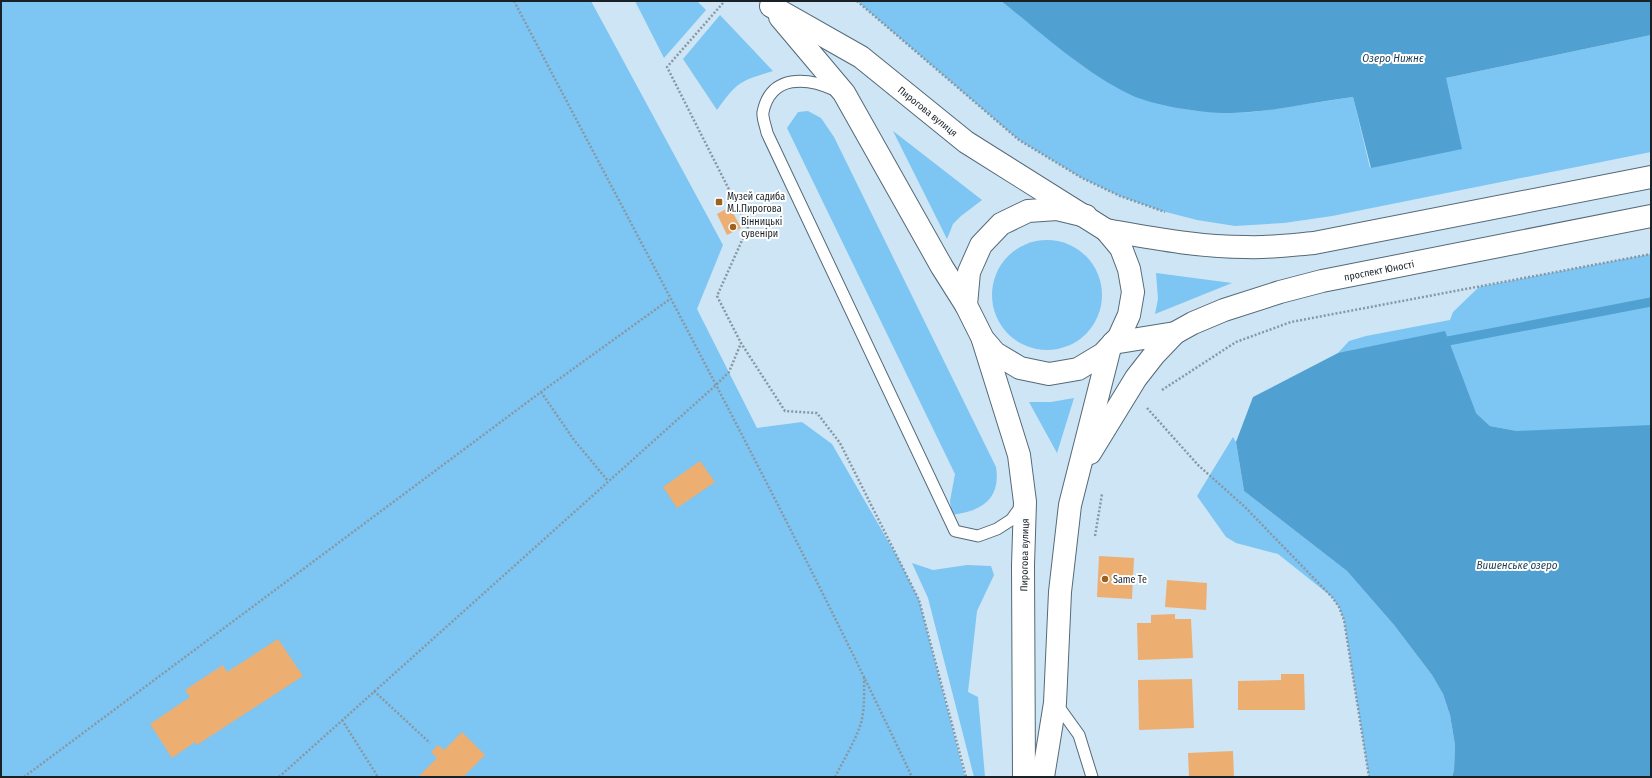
<svg xmlns="http://www.w3.org/2000/svg" width="1652" height="778" font-family="'Fira Sans Condensed',sans-serif">
	<style>
		.green { fill: #7dc5f2 }
		.water { fill: #50a1d1 }
		.lines { fill: none; stroke-linecap: round; stroke-linejoin: round }
		.stream { stroke: #50a1d1; stroke-width: 9 }
		.building { fill: #edae72 }
		.service-casing { stroke: #556977; stroke-width: 13 }
		.tertiary-casing { stroke: #556977; stroke-width: 24 }
		.secondary-casing { stroke: #556977; stroke-width: 24 }
		.path { stroke: #8798a4; stroke-width: 2.5; stroke-dasharray: 2 2; stroke-linecap: butt }
		.service { stroke: #fff; stroke-width: 11 }
		.tertiary { stroke: #fff; stroke-width: 22 }
		.secondary { stroke: #fff; stroke-width: 22 }
		.poi-dot { fill: #9d6222; stroke: #fff; stroke-width: 1.5 }
		.labels { text-anchor: middle; stroke-width: 4; stroke-linejoin: round; paint-order: stroke }
		.street-label { font-size: 10px; fill: #192127; stroke: #fff }
		.poi-label { font-size: 10px; fill: #192127; stroke: #fff; text-anchor: start }
		.water-label { font-size: 11px; font-style: italic; fill: #1c3f54; stroke: #fff }
	</style>
	<rect width="100%" height="100%" fill="#cee5f5"/>
	<g class="green">
		<polygon points="1,1 591,1 723,245 697,309 757,428 802,422 832,444 899,560 919,600 965,777 1,777"/>
		<polygon points="635,1 697,1 706,10 664,58"/>
		<polygon points="857,1 1001,1 1083,66 1107,81 1165,105 1197,111 1231,113 1253,112 1353,97 1370,168 1446,78 1651,35 1651,152 1332,216 1284,223 1235,226 1197,220 1162,211 1120,196 1082,178 1019,140"/>
		<path d="M720,15L773,71C740,81 737,82 717,110L683,59Z"/>
		<path d="M808,111L821,118L834,137L996,467C1001,500 981,511 952,515L950,501L955,474L787,128L798,112Z"/>
		<polygon points="893,131 982,200 961,216 953,224 947,239"/>
		<circle cx="1047" cy="295" r="55"/>
		<polygon points="1651,254 1651,436 1517,431 1490,426 1476,413 1338,353 1349,341 1366,336 1450,320 1453,312 1479,287"/>
		<polygon points="1156,273 1232,283 1155,314 1158,299"/>
		<polygon points="1074,398 1057,453 1029,402 1051,402"/>
		<polygon points="1233,437 1236,442 1244,491 1347,571 1394,625 1432,675 1443,694 1450,715 1455,745 1454,770 1452,777 1369,777 1344,620 1339,607 1332,597 1278,554 1236,543 1226,537 1197,496"/>
		<polygon points="912,563 933,570 967,565 991,566 994,575 977,611 968,692 978,697 985,777 974,777 928,598"/>
	</g>
	<g class="water">
		<path d="M1001,1H1651V35L1446,78L1462,149L1371,168L1353,97C1313,102 1273,112 1232,113C1206,114 1155,106 1131,95C1083,72 1043,34 1001,1Z"/>
		<polygon points="1445,331 1476,413 1490,426 1517,431 1651,425 1651,777 1452,777 1454,770 1455,745 1450,715 1443,694 1432,675 1394,625 1347,571 1244,491 1236,442 1253,397 1338,353"/>
	</g>
	<g class="lines">
		<polyline class="stream" points="1448,341 1651,302"/>
	</g>
	<g class="building">
		<polygon points="730,207 741,228 727,235 717,214"/>
		<polygon points="700,461 715,482 677,508 663,487"/>
		<polygon points="1099,556 1134,558 1132,599 1097,597"/>
		<polygon points="1167,580 1207,583 1206,610 1165,607"/>
		<polygon points="1175,614 1175,619 1191,619 1193,658 1138,660 1137,623 1151,623 1151,615"/>
		<polygon points="278,639 303,676 197,745 195,742 172,758 150,724 190,697 185,690 223,665 227,672"/>
		<polygon points="1281,674 1304,674 1305,710 1238,710 1238,681 1281,680"/>
		<polygon points="1192,679 1194,728 1139,730 1138,680"/>
		<polygon points="462,732 485,755 463,777 418,777 437,758 431,752 438,745 444,750"/>
		<polygon points="1233,751 1234,777 1189,777 1188,753"/>
	</g>
	<g class="lines">
		<g class="service-casing">
			<g id="service">
				<path d="M835,90C807,77 771,74 763,112C762,118 766,127 767,133L955,531L978,536L997,529L1011,520L1022,505"/>
				<polyline points="1056,703 1079,735 1092,777"/>
			</g>
		</g>
		<g class="tertiary-casing">
			<g id="tertiary">
				<polyline points="771,6 861,57 966,142 1106,230"/>
				<polyline points="780,17 844,93 942,267 966,305"/>
			</g>
		</g>
		<g class="secondary-casing">
			<g id="secondary">
				<polyline points="1086,216 1057,209 1028,211 1001,224 981,245 969,272 966,305 983,339 995,353 1020,368 1049,374 1078,369 1103,354 1119,337 1129,315 1133,292 1129,269 1121,248 1106,230"/>
				<path d="M1106,230C1152,238 1199,247 1246,247C1269,248 1291,245 1314,243L1651,177"/>
				<polyline points="983,340 1019,455 1025,502 1023,565 1024,777"/>
				<polyline points="1113,343 1175,333 1193,323 1224,310 1280,292 1322,281 1651,216"/>
				<polyline points="1090,453 1136,378 1154,355 1175,333"/>
				<polyline points="1043,777 1055,703 1060,592 1070,505 1110,347"/>
			</g>
		</g>
		<g class="path">
			<path d="M514,1C649,259 788,514 912,777"/>
			<polyline points="857,1 1019,140 1082,178 1120,196 1165,212"/>
			<polyline points="723,3 667,67 748,227 717,296 741,343 785,411 817,413 840,443 919,600 966,777"/>
			<polyline points="1162,390 1236,342 1291,322 1651,254"/>
			<polyline points="541,392 574,440 608,481"/>
			<polyline points="1147,408 1198,465 1245,507 1332,597 1339,607 1344,620 1369,777"/>
			<polyline points="1095,536 1102,494"/>
			<polyline points="374,691 430,743"/>
			<polyline points="342,720 378,777"/>
			<polyline points="24,777 541,392 670,299"/>
			<polyline points="279,777 716,385 729,372 741,343"/>
			<path d="M835,777C844,759 855,742 861,723C865,708 864,691 864,676"/>
		</g>
		<use href="#service" class="service"/>
		<use href="#tertiary" class="tertiary"/>
		<use href="#secondary" class="secondary"/>
	</g>
	<g class="poi-dot">
		<rect x="715" y="198" width="8" height="8" rx="2"/>
		<circle cx="733" cy="227" r="4"/>
		<circle cx="1105" cy="579" r="4"/>
	</g>
	<g class="labels">
		<g class="street-label">
			<text transform="translate(928 111) rotate(39)" y="4">Пирогова вулиця</text>
			<text transform="translate(1379 270) rotate(-11)" y="4">проспект Юності</text>
			<text transform="translate(1024 555) rotate(-89)" y="4">Пирогова вулиця</text>
		</g>
		<g class="poi-label">
			<text x="727" y="200">Музей садиба<tspan x="727" dy="12">М.І.Пирогова</tspan></text>
			<text x="741" y="225">Вінницькі<tspan x="741" dy="12">сувеніри</tspan></text>
			<text x="1113" y="583">Same Te</text>
		</g>
		<g class="water-label">
			<text x="1393" y="62">Озеро Нижнє</text>
			<text x="1517" y="569">Вишенське озеро</text>
		</g>
	</g>
	<rect width="1652" height="778" fill="none" stroke="#192127" stroke-width="4"/>
</svg>
